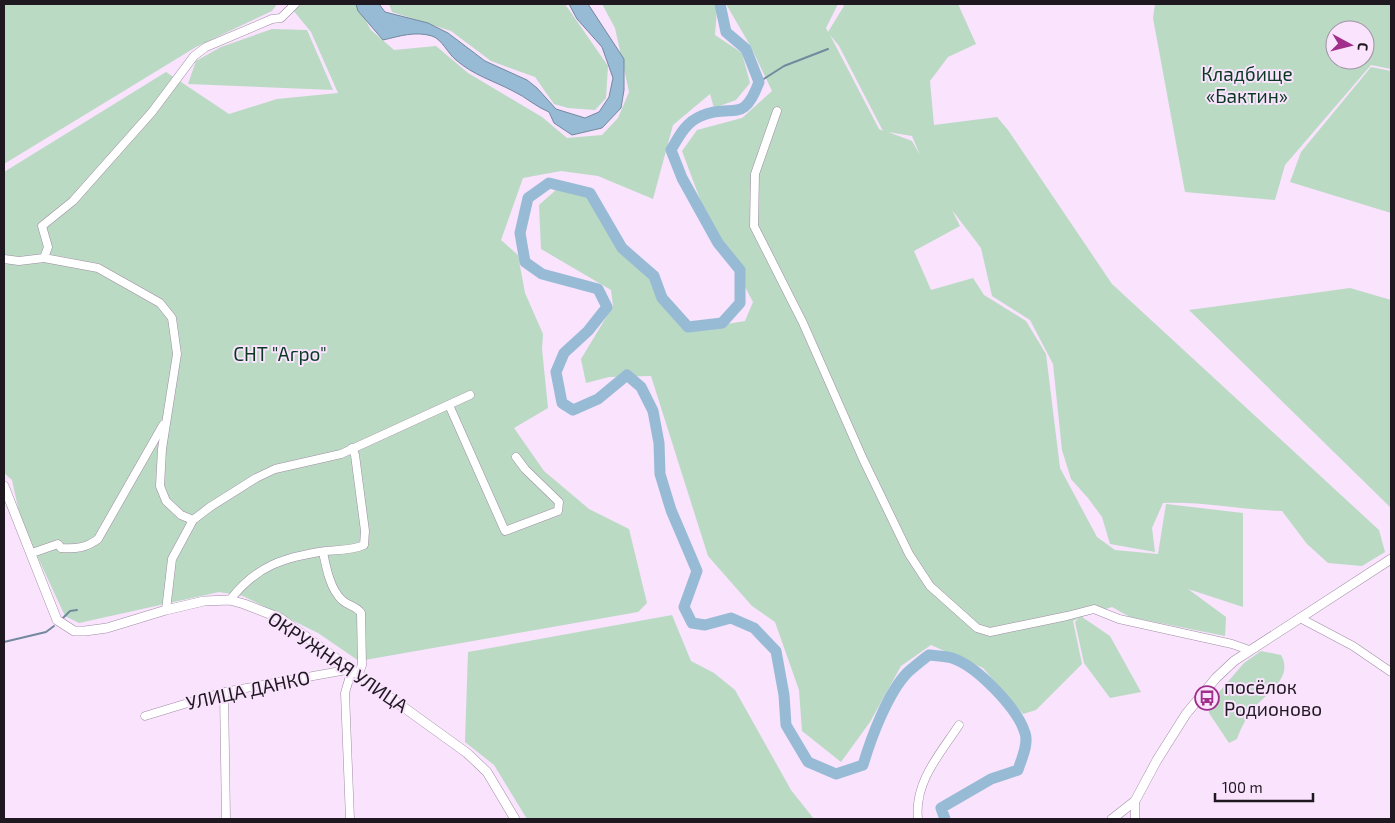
<svg xmlns="http://www.w3.org/2000/svg" width="1395" height="823" font-family="'Exo 2',sans-serif">
	<style>
		.green { fill: #badac4; fill-rule: evenodd }
		.water { fill: #97bad5; stroke: #73899f }
		.lines { fill: none; stroke-linecap: round; stroke-linejoin: round }
		.stream { stroke: #73899f; stroke-width: 2 }
		.river { stroke: #97bad5; stroke-width: 11 }
		.minor-casing { stroke: #a08ca4; stroke-width: 9 }
		.tertiary-casing { stroke: #a08ca4; stroke-width: 10 }
		.minor { stroke: #fff; stroke-width: 8 }
		.tertiary { stroke: #fff; stroke-width: 9 }
		.labels { text-anchor: middle; stroke-width: 4; stroke-linejoin: round; paint-order: stroke }
		.park-label { font-size: 19px; fill: #093920; stroke: #f9e3fd }
		.street-label { font-size: 19px; fill: #201821; stroke: #f9e3fd }
		.poi-label { font-size: 19px; fill: #201821; stroke: #f9e3fd; text-anchor: start }
	</style>
	<rect width="100%" height="100%" fill="#f9e3fd"/>
	<g class="green">
		<polygon points="4,4 277,4 272,11 196,47 4,164"/>
		<polygon points="288,4 356,4 371,30 394,50 436,46 468,73 542,117 567,138 602,135 618,118 629,92 615,28 602,4 715,4 717,9 715,35 742,53 750,83 736,100 714,108 710,94 673,125 653,199 598,176 561,171 523,178 501,240 518,255 525,293 543,334 542,349 548,408 514,428 544,471 589,509 629,529 647,603 638,612 359,661 318,633 243,596 219,592 79,623 65,616 21,521 12,480 4,473 4,172 166,72 229,114 277,99 338,93 311,32"/>
		<polygon points="389,4 565,4 608,66 606,98 595,110 568,108 554,104 535,77 491,61 451,31 392,12"/>
		<path d="M726,4H838L826,28L828,32L844,6L842,4H958L976,44L948,57L930,81L934,125L997,117L1008,130L1112,284L1379,530L1385,552L1362,566L1328,563L1307,544L1282,511C1242,510 1202,501 1163,503L1152,528L1155,552L1110,544L1102,517L1088,498L1071,479L1062,450L1053,364L1030,320L992,296L981,248L952,210L960,226L914,251L931,290L973,278L984,295L1026,321L1046,354L1060,468L1097,537L1115,550L1158,554L1166,504L1243,513V607L1188,589L1226,617L1225,636L1130,617L1112,607L1082,617L1110,636L1141,692L1110,698L1084,663L1075,622L1079,618L1073,621L1082,664L1036,710L1023,714L983,668L931,645L901,666L870,722L841,762L802,731L799,690L775,622L752,606L708,556L651,376L609,377L586,383L581,359L613,306L611,290L541,249L539,205L557,189L586,195L606,226L649,274L685,331L745,321L753,302L704,210L682,151L697,130L742,118L772,91L751,47ZM830,35L839,46L883,131L879,129ZM888,132L912,136L920,155L912,141Z"/>
		<path d="M1155,4H1391V69L1371,65L1285,165L1275,200L1185,192L1153,18ZM1335,30H1365V60H1335Z"/>
		<polygon points="272,29 307,30 333,90 188,84 196,61 221,47"/>
		<polygon points="1371,67 1391,71 1391,213 1290,182 1301,152"/>
		<polygon points="1350,288 1391,300 1391,508 1189,310"/>
		<polygon points="672,615 691,661 714,673 735,690 791,790 814,819 527,819 494,765 465,742 468,652"/>
		<path d="M1261,651L1281,655C1294,677 1267,693 1255,707C1247,717 1241,727 1237,739L1229,743L1209,713L1208,705L1244,663Z"/>
	</g>
	<path class="water" d="M356,4H379L385,12L428,23L448,33L485,61L527,80L537,88L556,109L585,118L599,112L609,97L613,78L602,47L577,19L569,4H588L624,59V90L621,108L602,128L572,135L554,123L549,112C536,107 526,97 513,91C494,81 473,75 456,60C448,54 442,39 432,36C415,31 400,36 383,40L358,11Z"/>
	<g class="lines">
		<g class="stream">
			<polyline points="759,82 784,66 828,49"/>
			<polyline points="63,618 70,611 77,610"/>
			<polyline points="4,642 46,632 54,626"/>
		</g>
		<path class="river" d="M720,4L726,32L746,49L759,82C743,126 733,102 701,116C686,122 679,136 671,150L682,178L718,243L740,270V303L722,323L688,327L662,298L654,276L622,248L590,193L549,183L528,198L520,233L525,262L542,274L598,289L607,307L588,331L564,353L556,372L562,403L573,410L598,399L627,375L641,387L653,411L659,443L660,474L671,510L697,571L684,607L692,623L705,625L731,618L754,628L776,651L784,695L786,725L808,762L836,774L863,765C871,738 888,692 908,672C915,666 922,660 929,655C937,656 945,656 952,658C977,666 1018,709 1025,733C1029,744 1021,760 1018,770L991,779L941,808L945,819"/>
		<g class="minor-casing">
			<g id="minor">
				<polyline points="777,111 755,174 754,226 803,323 863,459 909,554 930,586 977,628 990,632 1067,616 1094,609 1119,619 1232,644 1249,650"/>
				<polyline points="44,258 98,268 160,303 172,318 177,354 162,449 160,486 166,501 181,515 193,520"/>
				<polyline points="4,259 19,261 44,258 48,247 42,226 73,201 152,112 194,56 206,47 272,19 281,18 295,4"/>
				<polyline points="449,405 505,531 558,511 559,502 525,469 516,457"/>
				<path d="M323,552C326,567 330,589 342,600C348,606 357,606 361,613L362,665L359,673"/>
				<path d="M32,553L58,544L61,548C76,549 86,548 98,539L163,425"/>
				<path d="M230,600C256,566 284,557 326,551C338,550 353,550 364,545L365,531L355,455L352,448"/>
				<polyline points="166,610 172,559 193,520 210,507 256,478 275,469 341,454 470,395"/>
				<polyline points="1300,618 1353,646 1391,672"/>
				<polyline points="224,692 226,819"/>
				<polyline points="145,716 224,692 352,669 345,693 350,819"/>
				<path d="M918,819C914,782 940,754 959,725"/>
				<polyline points="1135,819 1135,801"/>
			</g>
		</g>
		<g class="tertiary-casing">
			<g id="tertiary">
				<polyline points="4,486 57,620 74,631 85,631 107,628 166,610 204,601 230,600 244,604 280,618 467,753 487,772 515,819"/>
				<polyline points="1112,819 1135,801 1157,760 1186,714 1216,678 1234,661 1391,559"/>
			</g>
		</g>
		<use href="#minor" class="minor"/>
		<use href="#tertiary" class="tertiary"/>
	</g>
	<defs>
		<g id="bus-ring" transform="scale(1.25)"><circle r="9.5" fill="#f9e3fd" stroke="#a12e8a" stroke-width="1.5"/><path d="M-5-6H5V4H4V6H2V4H-2V6H-4V4H-5ZM-3.5-4V0h7V-4ZM-3.5 1.2v1.5H-2V1.2ZM2 1.2v1.5H3.5V1.2Z" fill="#a12e8a"/></g>
	</defs>
	<g fill-rule="evenodd">
		<use href="#bus-ring" x="1207" y="698"/>
	</g>
	<g class="labels">
		<g class="park-label">
			<text x="1247" y="81">Кладбище<tspan x="1247" dy="22">«Бактин»</tspan></text>
			<text x="280" y="361">СНТ "Агро"</text>
		</g>
		<g class="street-label">
			<text transform="translate(338 662) rotate(34)" y="7">ОКРУЖНАЯ УЛИЦА</text>
			<text transform="translate(248 690) rotate(-12)" y="7">УЛИЦА ДАНКО</text>
		</g>
		<g class="poi-label">
			<text x="1224" y="694">посёлок<tspan x="1224" dy="22">Родионово</tspan></text>
		</g>
	</g>
	<rect width="1395" height="823" fill="none" stroke="#201821" stroke-width="10"/>
	<g transform="translate(1350 45) rotate(97)"><circle r="24" fill="#f9e3fd" stroke="#a292a5"/>
	<path d="M0-4L9 19L0 12L-9 19Z" fill="#a12e8a"/>
	<text y="-8" font-size="14" font-weight="bold" text-anchor="middle" fill="#201821">С</text>
	</g>
	<path d="M1215 793v8h98v-8" fill="none" stroke="#201821" stroke-width="2.5"/>
	<text x="1222" y="793" font-size="15" fill="#201821" stroke="#f9e3fd" stroke-width="4" paint-order="stroke">100 m</text>
</svg>
